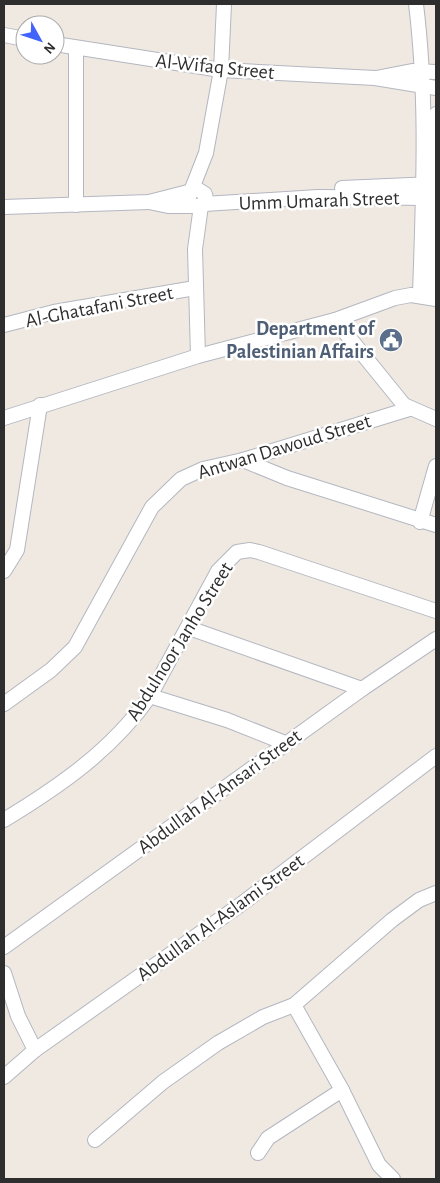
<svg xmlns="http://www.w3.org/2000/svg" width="440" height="1183" font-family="'Alegreya Sans',sans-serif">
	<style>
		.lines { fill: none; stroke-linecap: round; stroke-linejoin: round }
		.minor-casing { stroke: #b4b7c1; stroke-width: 16 }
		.minor { stroke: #fff; stroke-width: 14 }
		.labels { text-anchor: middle; stroke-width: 5; stroke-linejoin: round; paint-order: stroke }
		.street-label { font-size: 20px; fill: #2e2e2e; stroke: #fff }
		.service-label { font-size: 20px; font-weight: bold; fill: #4e5e75; stroke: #fff; text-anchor: end }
	</style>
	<rect width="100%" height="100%" fill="#efe9e1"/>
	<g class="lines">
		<g class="minor-casing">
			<g id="minor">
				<path d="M416,4C428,102 423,196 420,295"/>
				<polyline points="4,35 25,39"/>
				<polyline points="55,44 221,70 375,78 436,88"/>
				<polyline points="376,78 412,71 436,72"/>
				<polyline points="342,188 433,184"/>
				<polyline points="192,191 197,189 205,194 206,199 201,206 193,206 188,199 206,153 221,70 224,4"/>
				<polyline points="149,202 168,206 192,206"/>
				<polyline points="204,204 318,197 433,198"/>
				<polyline points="76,205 76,48"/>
				<polyline points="4,207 149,202 192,191"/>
				<polyline points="431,297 436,114"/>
				<polyline points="335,320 404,405 436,419"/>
				<polyline points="4,325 54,312 195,288"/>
				<polyline points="198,356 195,249 201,206"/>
				<polyline points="4,418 198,356 335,320 395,298 411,295 436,299"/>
				<polyline points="243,460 287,478 436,525"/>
				<polyline points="420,522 436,466"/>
				<polyline points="4,571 17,550 40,405"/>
				<polyline points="189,628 362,689"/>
				<polyline points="150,696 227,720 285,743"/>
				<polyline points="4,704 51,670 75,647 152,507 181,479 203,469 243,460 409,409"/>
				<path d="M4,820C60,786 112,750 150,696L218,571L237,552L250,550L259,552L436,611"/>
				<polyline points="4,947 362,689 436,639"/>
				<polyline points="4,973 18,1016 35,1050"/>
				<polyline points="294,1005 342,1090 379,1165 393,1179"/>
				<polyline points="4,1077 35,1050 240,905 436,756"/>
				<polyline points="95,1140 163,1082 218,1043 263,1017 294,1005 392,920 419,900 436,893"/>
				<polyline points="258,1153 268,1138 342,1090"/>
			</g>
		</g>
		<use href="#minor" class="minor"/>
	</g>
	<defs>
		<g id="civic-disc" transform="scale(1.25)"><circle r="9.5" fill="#5c6f8a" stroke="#fff"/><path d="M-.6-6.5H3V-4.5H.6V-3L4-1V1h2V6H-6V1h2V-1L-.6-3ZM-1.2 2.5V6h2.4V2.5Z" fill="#fff"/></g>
	</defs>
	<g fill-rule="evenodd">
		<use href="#civic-disc" x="391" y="340"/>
	</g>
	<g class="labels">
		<g class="street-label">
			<text transform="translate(215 66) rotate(6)" y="7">Al-Wifaq Street</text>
			<text transform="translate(319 200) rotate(-2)" y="7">Umm Umarah Street</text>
			<text transform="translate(99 306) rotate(-11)" y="7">Al-Ghatafani Street</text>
			<text transform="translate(284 446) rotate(-17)" y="7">Antwan Dawoud Street</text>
			<text transform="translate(179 641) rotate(-58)" y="7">Abdulnoor Janho Street</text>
			<text transform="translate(219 791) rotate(-36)" y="7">Abdullah Al-Ansari Street</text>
			<text transform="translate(220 917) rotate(-36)" y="7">Abdullah Al-Aslami Street</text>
		</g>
		<g class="service-label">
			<text x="374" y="335">Department of<tspan x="374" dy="23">Palestinian Affairs</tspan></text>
		</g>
	</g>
	<rect width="440" height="1183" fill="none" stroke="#2e2e2e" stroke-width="10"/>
	<g transform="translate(40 40) rotate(130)"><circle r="24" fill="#ffffff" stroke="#ababab"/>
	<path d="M0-4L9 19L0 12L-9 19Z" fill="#4264fb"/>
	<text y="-8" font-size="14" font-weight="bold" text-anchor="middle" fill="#2e2e2e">N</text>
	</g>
</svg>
